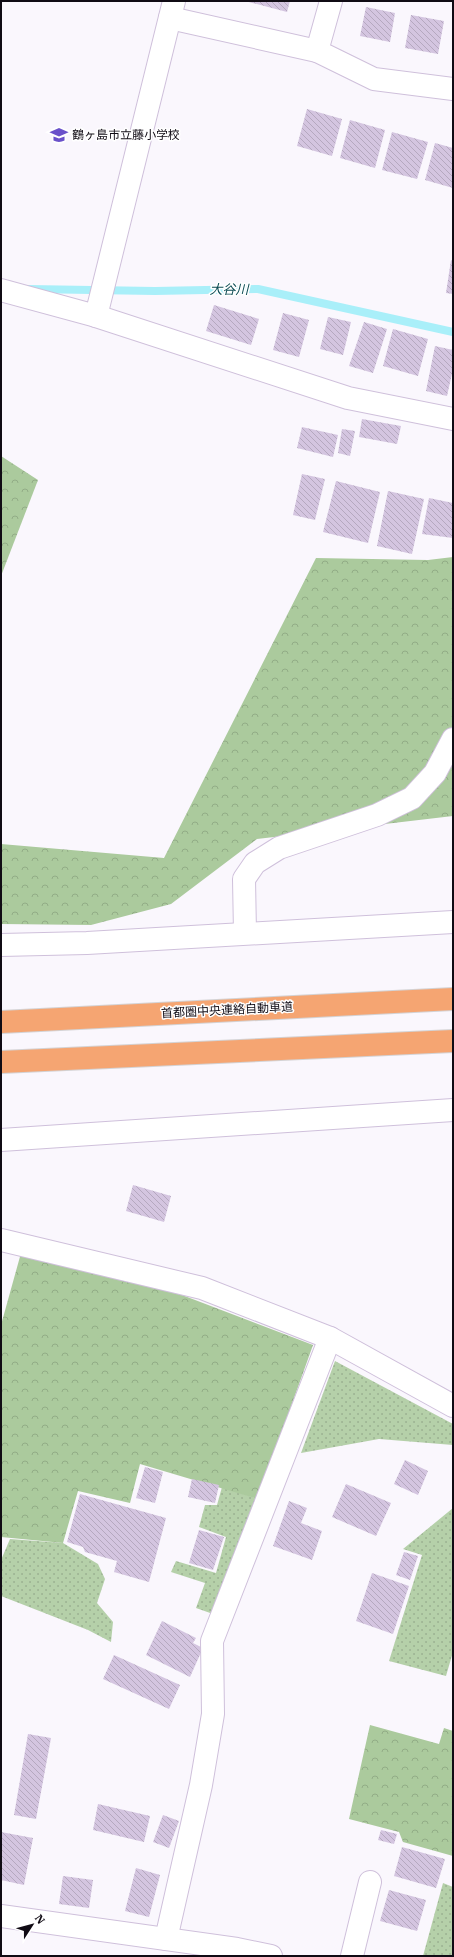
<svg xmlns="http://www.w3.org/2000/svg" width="454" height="1957" font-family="'IBM Plex Serif','Noto Sans JP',serif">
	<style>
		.green { fill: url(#green-dots) }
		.forest { fill: url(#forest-crowns) }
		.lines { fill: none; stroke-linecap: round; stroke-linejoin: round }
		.stream { stroke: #a9eff9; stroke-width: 8 }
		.building { fill: url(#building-back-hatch) }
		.minor-casing { stroke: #cfc0db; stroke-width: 24 }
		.highway-casing { stroke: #d4d3d5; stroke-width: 24 }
		.minor { stroke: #fff; stroke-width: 22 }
		.highway { stroke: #f5a572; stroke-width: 22 }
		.labels { text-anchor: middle; stroke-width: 3; stroke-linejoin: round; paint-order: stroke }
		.poi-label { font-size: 12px; fill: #100b14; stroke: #fff; text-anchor: start }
		.street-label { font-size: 12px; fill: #100b14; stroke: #fff }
		.water-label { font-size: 13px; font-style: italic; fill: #0c4b53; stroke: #fff }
	</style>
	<defs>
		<pattern id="green-dots" width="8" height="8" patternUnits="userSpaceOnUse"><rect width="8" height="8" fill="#b5d0a9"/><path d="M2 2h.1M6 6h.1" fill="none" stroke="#9bb191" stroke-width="1.8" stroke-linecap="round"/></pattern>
		<pattern id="forest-crowns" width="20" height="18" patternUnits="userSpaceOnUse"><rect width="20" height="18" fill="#abca9d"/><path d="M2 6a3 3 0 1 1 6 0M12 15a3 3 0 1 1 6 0" fill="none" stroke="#92ac86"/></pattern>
		<pattern id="building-back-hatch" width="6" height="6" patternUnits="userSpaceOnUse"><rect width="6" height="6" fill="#d4c5e0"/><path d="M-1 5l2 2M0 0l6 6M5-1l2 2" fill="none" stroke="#b5a8bf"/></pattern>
	</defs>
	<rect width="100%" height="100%" fill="#faf7fd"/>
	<g class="green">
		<polygon points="335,1361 453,1424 453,1445 379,1439 301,1453"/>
		<polygon points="222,1487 258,1499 213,1614 196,1608 205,1583 171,1572 176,1561 216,1573 226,1537 199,1527 205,1505 217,1505"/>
		<polygon points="453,1508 453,1652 446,1676 389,1661 422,1555 403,1549"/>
		<polygon points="10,1539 63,1543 98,1564 105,1579 97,1603 113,1622 111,1642 88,1630 1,1596 1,1560"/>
		<polygon points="443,1883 453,1887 453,1956 423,1956"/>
	</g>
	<g class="forest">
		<polygon points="1,456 38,480 1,576"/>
		<polygon points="453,557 453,816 257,839 171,904 91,925 1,924 1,844 164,858 316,558 428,560"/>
		<polygon points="21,1253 182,1295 313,1345 258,1499 140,1464 130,1503 78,1491 63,1543 1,1537 1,1325"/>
		<polygon points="370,1725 439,1744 444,1728 453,1731 453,1856 403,1842 399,1832 349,1819"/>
	</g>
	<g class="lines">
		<polyline class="stream" points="28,289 155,291 258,289 453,332"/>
	</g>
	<g class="building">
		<polygon points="245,1 290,1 287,12"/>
		<polygon points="366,7 395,13 390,42 360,36"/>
		<polygon points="411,15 444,21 438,54 405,48"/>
		<polygon points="307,109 342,119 332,156 297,146"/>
		<polygon points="350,120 385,130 375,168 340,158"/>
		<polygon points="392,132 428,142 417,179 382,170"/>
		<polygon points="435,143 453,148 453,188 425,180"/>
		<polygon points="451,260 453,261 453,294 446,293"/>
		<polygon points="214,305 259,319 251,345 206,331"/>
		<polygon points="283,313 309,320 299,357 273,350"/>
		<polygon points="328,317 351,322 343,355 320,349"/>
		<polygon points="364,322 387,329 373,373 349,366"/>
		<polygon points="393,329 428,339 418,376 383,366"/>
		<polygon points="435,346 453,350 453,369 447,396 426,391"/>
		<polygon points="362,419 401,426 397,444 359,437"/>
		<polygon points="302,427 338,435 333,457 297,448"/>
		<polygon points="342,429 355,431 350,456 338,453"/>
		<polygon points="302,474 325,479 315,520 293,515"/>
		<polygon points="336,481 380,492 368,543 323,532"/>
		<polygon points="388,491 424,499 412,554 377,546"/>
		<polygon points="429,498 453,503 453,538 422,534"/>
		<polygon points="133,1185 171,1196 164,1222 126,1211"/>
		<polygon points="405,1460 428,1471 418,1495 394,1484"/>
		<polygon points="145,1467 163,1472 155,1503 136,1498"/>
		<polygon points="192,1479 219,1485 215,1503 188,1497"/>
		<polygon points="346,1484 391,1503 376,1536 332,1517"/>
		<polygon points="80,1494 166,1518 149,1582 114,1572 117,1561 85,1552 83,1547 67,1542"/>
		<polygon points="289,1501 307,1508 301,1523 322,1531 312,1560 273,1546"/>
		<polygon points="199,1530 224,1537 213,1570 189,1563"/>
		<polygon points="404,1552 418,1556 410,1580 396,1575"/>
		<polygon points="372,1573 409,1586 393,1634 356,1621"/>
		<polygon points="162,1621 196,1638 193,1643 203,1648 190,1677 146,1655"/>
		<polygon points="114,1655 180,1685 169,1709 103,1679"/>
		<polygon points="28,1734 51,1738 36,1819 14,1815"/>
		<polygon points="98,1804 150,1816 144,1842 93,1830"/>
		<polygon points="163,1815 179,1821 169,1848 153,1842"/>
		<polygon points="381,1830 397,1834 394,1844 378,1840"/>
		<polygon points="1,1832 33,1838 24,1885 1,1880"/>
		<polygon points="402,1847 445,1859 436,1888 394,1876"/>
		<polygon points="136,1868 160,1875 149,1917 125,1911"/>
		<polygon points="63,1876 93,1880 89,1908 59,1904"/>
		<polygon points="389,1890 426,1900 417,1931 380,1921"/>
	</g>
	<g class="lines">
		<g class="minor-casing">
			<g id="minor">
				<polyline points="331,1 317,51 374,79 453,89"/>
				<polyline points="170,18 317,51"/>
				<polyline points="1,290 96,316 348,398 453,419"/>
				<polyline points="96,316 174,1"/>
				<polyline points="245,933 244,879 255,863 279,848 377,815 412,798 435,773 453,739"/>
				<polyline points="1,945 87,943 453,922"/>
				<polyline points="1,1140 453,1110"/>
				<polyline points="1,1240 202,1288 330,1338 453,1406"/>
				<polyline points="1,1916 237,1949 271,1956"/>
				<polyline points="166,1939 201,1785 213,1714 212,1641 330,1338"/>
				<polyline points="352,1956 370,1882"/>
			</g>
		</g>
		<g class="highway-casing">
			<g id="highway">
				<polyline points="1,1022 453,999"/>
				<polyline points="1,1062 453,1041"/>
			</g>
		</g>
		<use href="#minor" class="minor"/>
		<use href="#highway" class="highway"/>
	</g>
	<defs>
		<g id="school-bare" transform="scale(1.38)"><path d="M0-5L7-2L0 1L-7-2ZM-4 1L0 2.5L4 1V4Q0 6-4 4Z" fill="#6a51ca" stroke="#fff" stroke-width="2.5" paint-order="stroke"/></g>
	</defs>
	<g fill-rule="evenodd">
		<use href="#school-bare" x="59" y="135"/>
	</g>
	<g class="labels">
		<g class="poi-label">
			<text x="72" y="139">鶴ヶ島市立藤小学校</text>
		</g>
		<g class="street-label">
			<text transform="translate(227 1010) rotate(-3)" y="4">首都圏中央連絡自動車道</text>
		</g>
		<g class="water-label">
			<text x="229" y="294">大谷川</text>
		</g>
	</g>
	<rect width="454" height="1957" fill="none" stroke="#100b14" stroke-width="4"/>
	<g transform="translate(32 1925) rotate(54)" stroke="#ffffff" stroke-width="3" paint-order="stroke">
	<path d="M0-3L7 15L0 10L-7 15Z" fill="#100b14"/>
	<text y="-6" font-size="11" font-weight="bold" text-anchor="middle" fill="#100b14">N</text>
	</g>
</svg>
